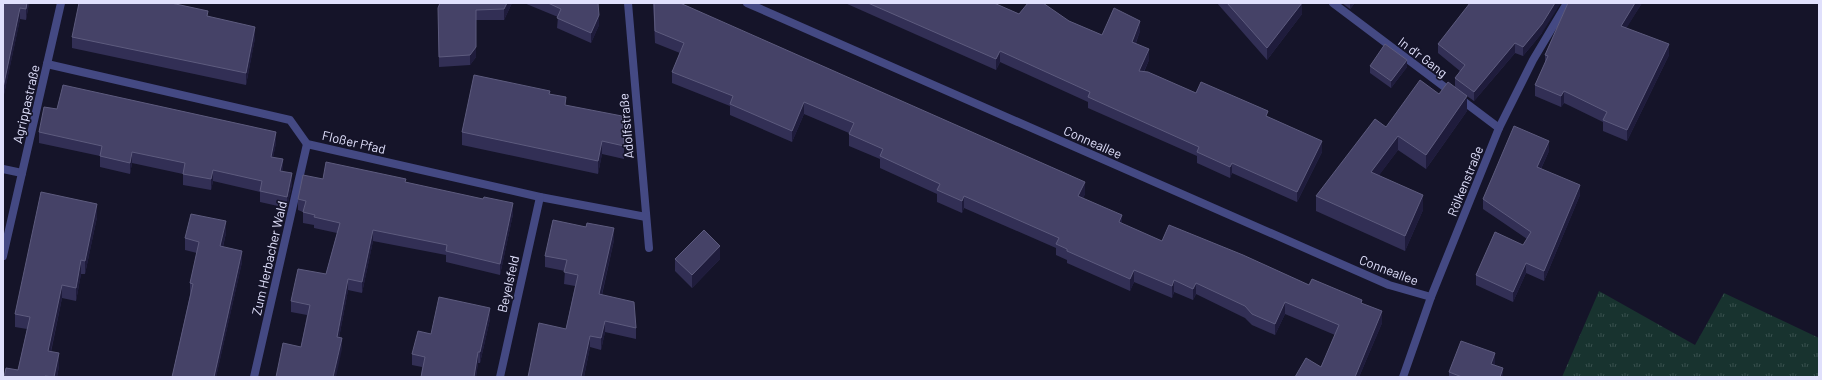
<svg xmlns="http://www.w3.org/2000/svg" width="1822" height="380" font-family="Barlow,sans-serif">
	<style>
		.grass { fill: url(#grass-tufts) }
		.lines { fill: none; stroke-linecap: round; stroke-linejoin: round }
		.service { stroke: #444983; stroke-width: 8 }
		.minor { stroke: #444983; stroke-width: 8 }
		.wall { fill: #322f55 }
		.shaded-wall { fill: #1f1c3c }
		.building { fill: #454267; stroke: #5d5b7e }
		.labels { text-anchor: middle; stroke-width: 3.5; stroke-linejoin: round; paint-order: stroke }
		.street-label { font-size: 13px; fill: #e0e0fc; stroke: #151429 }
	</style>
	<defs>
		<pattern id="grass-tufts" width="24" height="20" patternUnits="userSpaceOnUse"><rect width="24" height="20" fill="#18332f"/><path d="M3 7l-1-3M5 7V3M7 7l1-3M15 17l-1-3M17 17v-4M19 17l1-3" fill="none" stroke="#39504e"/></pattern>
	</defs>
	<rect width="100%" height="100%" fill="#151429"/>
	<polygon class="grass" points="1599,291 1695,345 1724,293 1819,338 1819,377 1562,377"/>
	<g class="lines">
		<polyline class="service" points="1333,3 1499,128"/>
		<g class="minor">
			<polyline points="628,3 649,248"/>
			<polyline points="747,3 1389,285 1431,297"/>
			<polyline points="47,64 290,120 307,144 540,197 646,217"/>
			<polyline points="3,169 22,173"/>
			<polyline points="3,256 61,3"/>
			<polyline points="254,377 307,144"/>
			<polyline points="500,377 540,197"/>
			<polyline points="1403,377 1431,297 1499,128 1533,60 1567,3"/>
		</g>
	</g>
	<g class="wall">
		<polygon points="3,3 29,3 26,20 20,19 3,99"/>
		<polygon points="512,3 504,20 476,20 476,57 470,65 439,67 438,8"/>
		<polygon points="524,3 598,3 599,25 591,43 557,28 558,17"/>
		<polygon points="653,3 680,3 1085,194 1083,198 1122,224 1162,241 1309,285 1362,303 1382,323 1359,377 1295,377 1321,367 1335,335 1285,314 1275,335 1252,325 1245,318 1196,294 1193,300 1174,292 1172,298 1134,282 1130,291 1067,263 1067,260 1056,255 1056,248 964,208 962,213 937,202 937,194 880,168 880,159 849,146 849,133 804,114 792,142 730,115 730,106 672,83 672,72 680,53 655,43"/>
		<polygon points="845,3 994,3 1019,14 1069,21 1102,35 1140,31 1136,43 1149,60 1144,72 1196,93 1268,117 1322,152 1297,202 1232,173 1230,178 1197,163 1197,156 1088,108 1088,102 1000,62 996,70"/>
		<polygon points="1217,3 1302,3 1302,14 1267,60"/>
		<polygon points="1342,3 1355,3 1350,9"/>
		<polygon points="1568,3 1642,3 1626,28 1669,55 1627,141 1603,131 1603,122 1564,103 1561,107 1535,96 1535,85 1545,63 1545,55"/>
		<polygon points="208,16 255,38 246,85 72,48 72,37"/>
		<polygon points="1542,33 1523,56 1515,53 1474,101 1467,96 1467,111 1426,169 1398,150 1379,175 1423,210 1405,251 1316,211 1316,196 1386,127 1439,94 1455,87 1455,78 1460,71 1438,53 1438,44"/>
		<polygon points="1370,66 1407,67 1391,88 1370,73"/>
		<polygon points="550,94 624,146 624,159 602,154 598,174 462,145 462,132"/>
		<polygon points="57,109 276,143 273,157 292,184 287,208 260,202 260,192 213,181 211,190 183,185 183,174 132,163 130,174 100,167 100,156 39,143 39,132"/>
		<polygon points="1549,151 1541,169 1580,195 1544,281 1526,273 1513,302 1476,285 1476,275 1523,245 1527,239 1483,209 1483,199"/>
		<polygon points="323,179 406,182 513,214 500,275 446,262 446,255 373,241 362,293 348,290 339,338 342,349 301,347 307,315 291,312 291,301 326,274 337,233 314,228 314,225 303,223 303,212 298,210 298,199"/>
		<polygon points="97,217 85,274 81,274 76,301 62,298 51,352 59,366 57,377 4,377 18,370 27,329 15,327 15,314"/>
		<polygon points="226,233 223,247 242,262 216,377 172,377 190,295 190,283 197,253 185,250 185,238"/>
		<polygon points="614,240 602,295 636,328 636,339 605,332 601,350 590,347 584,377 528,377 566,329 575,286 564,284 565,271 545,267 545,256"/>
		<polygon points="675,259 720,259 692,288 675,271"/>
		<polygon points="490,319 480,363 478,363 476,377 421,377 422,367 412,365 412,354 431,334"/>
		<polygon points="1495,364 1495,365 1503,377 1449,377 1449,372"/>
	</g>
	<g class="shaded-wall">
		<polygon points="27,3 29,3 26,20 26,9"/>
		<polygon points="507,3 512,3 504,20 504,9"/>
		<polygon points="1302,3 1302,14 1267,60 1267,48"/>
		<polygon points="1350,3 1355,3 1350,9"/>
		<polygon points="1555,3 1561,3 1542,33 1523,56 1523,47"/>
		<polygon points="1635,3 1642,3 1621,37 1621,26"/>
		<polygon points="20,8 20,19 3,99 3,88"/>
		<polygon points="599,15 599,25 591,43 591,33"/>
		<polygon points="476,20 476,57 470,65 470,55"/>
		<polygon points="1140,21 1140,31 1132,52 1132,42"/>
		<polygon points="255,27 255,38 246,85 246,73"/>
		<polygon points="1515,43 1515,53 1474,101 1474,92"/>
		<polygon points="1669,44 1669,55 1627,141 1627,130"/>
		<polygon points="1149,49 1149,60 1139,82 1139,71"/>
		<polygon points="1000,51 1000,62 996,70 996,59"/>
		<polygon points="1407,60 1407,67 1391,88 1391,81"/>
		<polygon points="1564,91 1564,103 1561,107 1561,96"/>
		<polygon points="1467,96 1467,111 1426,169 1426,155"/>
		<polygon points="804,102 804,114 792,142 792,131"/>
		<polygon points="276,132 276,143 271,168 271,157"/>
		<polygon points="1398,136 1398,150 1371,186 1371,172"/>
		<polygon points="602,141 602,154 598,174 598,161"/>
		<polygon points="1322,141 1322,152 1297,202 1297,192"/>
		<polygon points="1549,141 1549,151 1537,177 1537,167"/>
		<polygon points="132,152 132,163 130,174 130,163"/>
		<polygon points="283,159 283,170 280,182 280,171"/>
		<polygon points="1232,163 1232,173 1230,178 1230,167"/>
		<polygon points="213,170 213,181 211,190 211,179"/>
		<polygon points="292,173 292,184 287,208 287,197"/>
		<polygon points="1085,182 1085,194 1078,208 1078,196"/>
		<polygon points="1580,185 1580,195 1544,281 1544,271"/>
		<polygon points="1423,195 1423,210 1405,251 1405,236"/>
		<polygon points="964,196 964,208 962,213 962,201"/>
		<polygon points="513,203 513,214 500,275 500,264"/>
		<polygon points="97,204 97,217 85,274 85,261"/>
		<polygon points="1122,215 1122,227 1119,222"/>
		<polygon points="226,221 226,233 220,258 220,246"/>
		<polygon points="614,228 614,240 599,306 599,294"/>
		<polygon points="373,230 373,241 362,293 362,282"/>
		<polygon points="720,246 720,259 692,288 692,275"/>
		<polygon points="242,251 242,262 216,377 214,377"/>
		<polygon points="81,260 81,274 76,301 76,288"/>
		<polygon points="1526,263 1526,273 1513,302 1513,292"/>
		<polygon points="1134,270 1134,282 1130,291 1130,279"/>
		<polygon points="348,279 348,290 337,348 337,337"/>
		<polygon points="1174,280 1174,292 1172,298 1172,286"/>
		<polygon points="1196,283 1196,294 1193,300 1193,289"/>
		<polygon points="62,285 62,298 48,364 48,351"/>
		<polygon points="1285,302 1285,314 1275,335 1275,324"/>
		<polygon points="490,308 490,319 480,363 480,352"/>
		<polygon points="1382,311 1382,323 1359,377 1355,377"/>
		<polygon points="605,321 605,332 601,350 601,338"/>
		<polygon points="590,336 590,347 584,377 581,377"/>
		<polygon points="342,338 342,349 336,377 333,377"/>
		<polygon points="478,352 478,363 476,377 474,377"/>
		<polygon points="59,353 59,366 57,377 54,377"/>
		<polygon points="1495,353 1495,364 1491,375 1491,364"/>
		<polygon points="1503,368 1503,377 1500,377"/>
	</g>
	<g class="building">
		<polygon points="3,3 27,3 26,9 20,8 3,88"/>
		<polygon points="79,3 171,3 208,11 207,16 255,27 246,73 72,37"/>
		<polygon points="440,3 507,3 504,9 476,10 476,47 470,55 439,57 438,8"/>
		<polygon points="548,3 598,3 599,15 591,33 557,18 561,9"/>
		<polygon points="654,3 680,3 1085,182 1078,196 1122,215 1119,222 1162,241 1169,225 1243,255 1309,285 1312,279 1362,300 1361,303 1382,311 1355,377 1295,377 1306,358 1321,367 1339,325 1285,302 1275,324 1252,314 1245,306 1196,283 1193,289 1174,280 1172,286 1134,270 1130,279 1067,251 1067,249 1056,244 1059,238 964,196 962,201 937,190 940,184 880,156 883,149 849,134 854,123 804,102 792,131 730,104 733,96 672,72 684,43 655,31"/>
		<polygon points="868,3 994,3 1019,14 1028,3 1043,3 1069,21 1102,35 1114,8 1140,21 1132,42 1149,49 1139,71 1148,72 1196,93 1201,82 1268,111 1266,116 1322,141 1297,192 1232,163 1230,167 1197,152 1199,147 1088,97 1090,92 1000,51 996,59"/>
		<polygon points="1227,3 1302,3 1267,48"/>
		<polygon points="1470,3 1555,3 1542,24 1523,47 1515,43 1474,92 1455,78 1465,65 1438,44"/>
		<polygon points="1568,3 1635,3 1621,26 1669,44 1627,130 1603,120 1607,112 1564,91 1561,96 1535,85 1548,56 1545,55"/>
		<polygon points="1385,44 1407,60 1391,81 1370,66"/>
		<polygon points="474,75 550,91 549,94 566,97 565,105 622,116 624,146 602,141 598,161 462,132"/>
		<polygon points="1420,80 1439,94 1448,82 1467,96 1426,155 1398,136 1371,172 1423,195 1405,236 1316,196 1375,119 1386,127"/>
		<polygon points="63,85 276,132 271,157 283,159 280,171 292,173 287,197 260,191 262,181 213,170 211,179 183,174 185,163 132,152 130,163 100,156 102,146 39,132 44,107 57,109"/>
		<polygon points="1514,126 1549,141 1537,167 1580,185 1544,271 1526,263 1513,292 1476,275 1495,232 1523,245 1531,232 1483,199"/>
		<polygon points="326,162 406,179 405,182 483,199 484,197 513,203 500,264 446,251 447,245 373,230 362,282 348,279 337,337 342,338 333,377 276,377 283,343 301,347 310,305 291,301 298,269 326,274 340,223 314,217 315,215 303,212 306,201 298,199 303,175 323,179"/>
		<polygon points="41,192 97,204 85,261 81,260 76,288 62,285 48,351 59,353 54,377 45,376 44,377 4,377 6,368 18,370 30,317 15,314"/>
		<polygon points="191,214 226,221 220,246 242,251 214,377 172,377 193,284 190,283 199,242 185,238"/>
		<polygon points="553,220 586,227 587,223 614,228 599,294 634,302 636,328 605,321 601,338 590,336 581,377 528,377 539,323 566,329 578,275 564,272 567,260 545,256"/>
		<polygon points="704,230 720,246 692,275 675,259"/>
		<polygon points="439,297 490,308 480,352 478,352 474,377 421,377 425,357 412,354 418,331 431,334"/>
		<polygon points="1461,341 1495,353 1491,364 1503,368 1500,377 1462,377 1449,372"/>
	</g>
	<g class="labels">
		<g class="street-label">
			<text transform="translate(1423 57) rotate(37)" y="5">In d'r Gang</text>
			<text transform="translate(26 104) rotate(-77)" y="5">Agrippastraße</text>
			<text transform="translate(626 126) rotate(-95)" y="5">Adolfstraße</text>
			<text transform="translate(354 142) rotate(13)" y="5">Floßer Pfad</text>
			<text transform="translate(1093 142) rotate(24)" y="5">Conneallee</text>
			<text transform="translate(1465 181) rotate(-68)" y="5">Rölkenstraße</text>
			<text transform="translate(269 258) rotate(-77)" y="5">Zum Herbacher Wald</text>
			<text transform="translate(1389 270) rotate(21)" y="5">Conneallee</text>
			<text transform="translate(508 284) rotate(-77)" y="5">Beyelsfeld</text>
		</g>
	</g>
	<rect width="1822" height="380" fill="none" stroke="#e0e0fc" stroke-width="8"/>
</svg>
